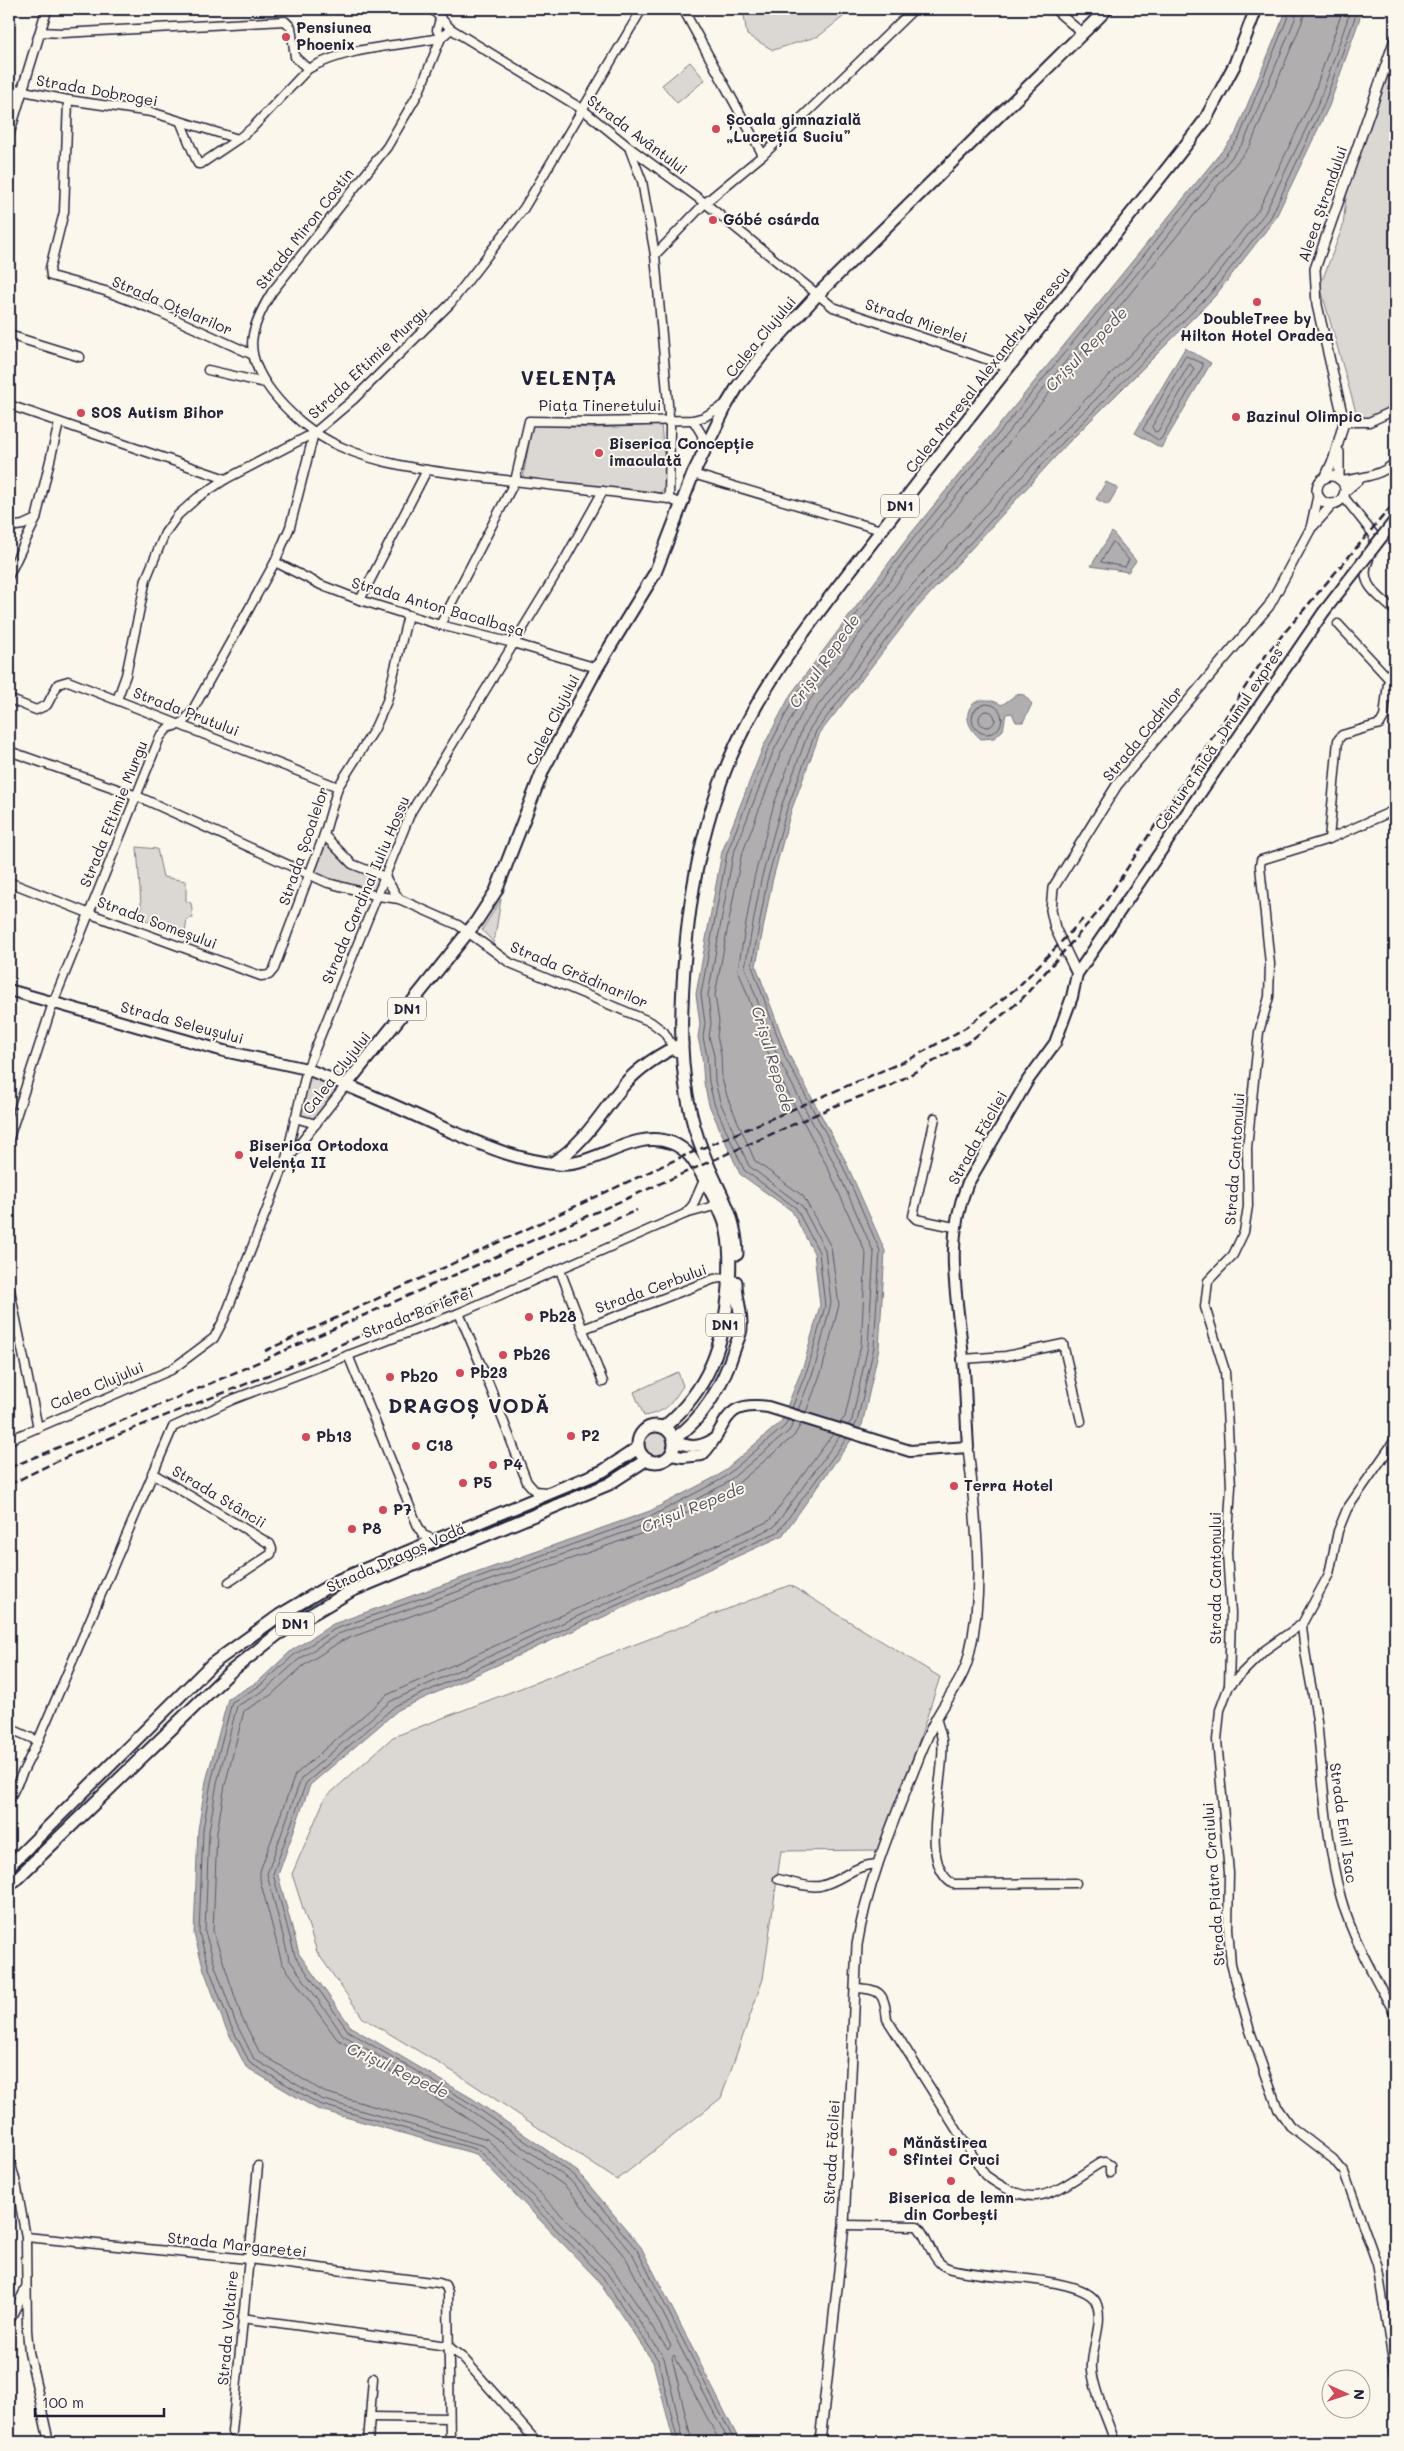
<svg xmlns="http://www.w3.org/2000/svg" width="1404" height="2451" font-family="Mali,sans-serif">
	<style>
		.green { fill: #dbd8d3; stroke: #7e7d87 }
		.water { fill: #b1aeb0; stroke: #787681 }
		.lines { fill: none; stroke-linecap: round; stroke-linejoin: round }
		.shore { stroke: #5b5a6a; stroke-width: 1 }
		.minor-casing { stroke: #22223b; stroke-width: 11 }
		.tertiary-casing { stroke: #22223b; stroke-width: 12 }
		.secondary-casing { stroke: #22223b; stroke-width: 14 }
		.primary-casing { stroke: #22223b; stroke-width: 15 }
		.minor { stroke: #fbf7ec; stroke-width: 8 }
		.tertiary { stroke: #fbf7ec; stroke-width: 9 }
		.secondary { stroke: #fbf7ec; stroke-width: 10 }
		.primary { stroke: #fbf7ec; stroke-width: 11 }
		.rail { stroke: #22223b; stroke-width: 2.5; stroke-dasharray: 8 4; stroke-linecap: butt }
		.secondary-bridge-casing { stroke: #22223b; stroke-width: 14; stroke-linecap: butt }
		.secondary-bridge { stroke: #fbf7ec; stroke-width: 10 }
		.poi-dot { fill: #d1495b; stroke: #fbf7ec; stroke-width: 2 }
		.labels { text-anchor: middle; stroke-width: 4; stroke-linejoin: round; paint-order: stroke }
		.shield { fill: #fbf7ec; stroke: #636270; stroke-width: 1 }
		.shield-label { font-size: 14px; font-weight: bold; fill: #22223b }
		.poi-label { font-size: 15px; font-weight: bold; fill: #22223b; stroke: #fbf7ec; text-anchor: start }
		.street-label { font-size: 15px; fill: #22223b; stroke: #fbf7ec }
		.water-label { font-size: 16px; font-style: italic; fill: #545364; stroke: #fbf7ec }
		.district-label { font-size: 20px; font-weight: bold; letter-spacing: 1px; fill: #22223b; stroke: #fbf7ec }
	</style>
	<rect width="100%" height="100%" fill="#fbf7ec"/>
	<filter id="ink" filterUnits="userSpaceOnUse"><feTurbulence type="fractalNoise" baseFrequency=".02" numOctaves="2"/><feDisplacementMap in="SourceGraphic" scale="10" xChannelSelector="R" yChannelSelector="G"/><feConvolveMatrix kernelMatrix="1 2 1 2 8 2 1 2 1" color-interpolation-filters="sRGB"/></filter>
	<g filter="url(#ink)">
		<g class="green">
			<polygon points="743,9 853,9 819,36 773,50 747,35"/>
			<path d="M1395,43V406C1385,416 1370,420 1355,419L1356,412L1320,286L1343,226L1349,170Z"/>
			<polygon points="690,62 705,80 677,103 662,85"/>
			<polygon points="532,425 592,428 661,425 667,485 660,493 523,478"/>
			<polygon points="324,835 352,864 385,877 378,896 309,876"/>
			<polygon points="137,847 157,849 163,877 186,881 186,901 191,903 193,918 187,919 185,934 142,919"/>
			<polygon points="501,899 494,943 482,930"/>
			<polygon points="307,1069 346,1085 316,1124 295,1118"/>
			<path d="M678,1372L683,1386C670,1405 668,1411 644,1416L634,1392Z"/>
			<circle cx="656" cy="1444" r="12"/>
			<polygon points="790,1585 940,1677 883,1850 781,1851 763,1979 721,2098 617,2180 462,2077 363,2018 317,1952 292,1874 325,1798 393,1737"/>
		</g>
		<g class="water">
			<polygon points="1287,9 1363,9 1329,106 1275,219 1215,296 1067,444 916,609 820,733 791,811 772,882 756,966 789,1055 845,1160 885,1251 879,1348 862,1425 782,1536 398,1710 310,1785 278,1875 299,1954 351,2027 473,2099 578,2172 641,2247 740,2442 674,2442 653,2362 597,2279 476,2154 317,2109 246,2067 225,2026 204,1970 194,1934 198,1830 206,1781 228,1699 259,1681 291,1651 333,1624 650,1511 719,1475 781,1422 804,1364 820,1305 814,1253 792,1211 740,1174 709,1105 704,1083 702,1056 698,1037 700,1024 696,994 722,852 763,747 791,694 909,536 1235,135"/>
			<polygon points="1185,348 1211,363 1161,448 1135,433"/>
			<polygon points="1106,482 1118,488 1108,505 1096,499"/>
			<polygon points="1112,532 1136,561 1128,572 1091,566"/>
			<path d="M1017,694L1024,695L1032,704L1023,722H1016L1012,713L1006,714L1003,730L994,738L981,739C954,717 972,688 1002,705Z"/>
		</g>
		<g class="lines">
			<g class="shore">
				<polygon points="1186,356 1202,363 1203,366 1161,439 1158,440 1143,430"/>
				<polygon points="1190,364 1194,369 1158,431 1155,432 1152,427"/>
				<polygon points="1113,542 1129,560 1125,567 1101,562"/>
				<circle cx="987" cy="719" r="15"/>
				<circle cx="987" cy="719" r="8"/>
				<polyline points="792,1408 809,1365 825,1306 819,1252 796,1208 744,1170 714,1103 709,1082 707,1056 703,1037 705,1023 701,994 727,853 768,749 795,696 913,539 1239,138 1291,9"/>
				<polyline points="798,1410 815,1367 831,1303 825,1250 802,1206 749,1166 720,1102 715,1081 714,1055 709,1037 711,1023 708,995 733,855 773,752 801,700 918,543 1244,142 1295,19 1298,9"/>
				<polyline points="806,1412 822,1370 839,1305 831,1247 803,1196 755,1161 728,1099 722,1079 721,1054 717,1036 719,1022 715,995 741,857 780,755 807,704 924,547 1250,146 1302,22 1305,9"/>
				<polyline points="840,1423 845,1417 861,1345 866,1254 828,1168 772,1063 738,969 754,878 774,804 804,724 901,597 1054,431 1200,284 1259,209 1312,99 1343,9"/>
				<polyline points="801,1424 794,1436 730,1490 657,1528 341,1641 303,1666 271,1695 244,1711 225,1785 217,1832 213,1931 242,2018 260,2053 324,2092 487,2139 611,2266 668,2350 671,2346 626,2258 565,2186 463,2115 337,2039 282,1963 260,1880 260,1871 295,1775 387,1695 769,1521 833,1434"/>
				<polyline points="848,1425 852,1420 868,1346 874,1253 835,1165 779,1060 745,967 761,880 781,807 810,728 907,602 1059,436 1206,289 1265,213 1319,102 1351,9"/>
				<polyline points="854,1427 857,1422 874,1347 880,1251 841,1162 785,1057 752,966 767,881 787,809 816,731 912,606 1064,441 1211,293 1271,217 1324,104 1358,9"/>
				<polyline points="678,2442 658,2360 602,2276 479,2150 319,2104 250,2063 230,2024 209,1968 199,1933 203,1830 211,1782 232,1702 261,1685 294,1655 335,1629 652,1516 722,1479 785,1426 788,1420"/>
				<polyline points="684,2442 664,2358 607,2273 484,2146 321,2099 254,2059 235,2021 215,1966 205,1932 209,1831 217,1783 237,1706 265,1690 298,1660 338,1634 654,1522 725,1484 789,1431 794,1422"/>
				<polyline points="692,2442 672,2358 674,2355 720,2442"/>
				<polyline points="729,2442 632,2253 570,2180 467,2108 343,2035 289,1959 267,1874 301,1779 391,1701 774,1527 840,1436"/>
				<polyline points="735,2442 637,2250 574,2175 470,2103 348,2031 295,1956 273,1874 306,1783 395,1706 778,1532 847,1438"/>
			</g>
			<g class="minor-casing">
				<g id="minor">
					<polyline points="432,9 451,29 582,109 630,148 705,203 833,307 1009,367"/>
					<polyline points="683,9 763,155"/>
					<polyline points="1054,9 1081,32"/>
					<polyline points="440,19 437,30 441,38"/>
					<path d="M451,29L441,38L419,92L387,147L272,292C248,331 243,354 272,392C289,414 314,435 339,446C382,466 434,471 480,477C543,485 606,491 669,499L682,504"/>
					<polyline points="40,32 63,33 285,21 291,27 295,57 308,69"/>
					<path d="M9,88L68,100L151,112L238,139L252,128L308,69C347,47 397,46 441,38"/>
					<polyline points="68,100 64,212 50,268 51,276 105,291 155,310 251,354"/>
					<polyline points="181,123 198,164 201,164 238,139"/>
					<polyline points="630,150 642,181 655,255 670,427 669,499"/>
					<polyline points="655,255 705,203 763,155 914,9"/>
					<polyline points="9,335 80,357"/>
					<polyline points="208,370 265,383"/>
					<polyline points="9,405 226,479"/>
					<polyline points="693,420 702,435 703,450"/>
					<polyline points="1344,422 1369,422 1395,410"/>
					<polyline points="693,474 881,530"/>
					<path d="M1341,481C1360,478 1382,476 1395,462"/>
					<polyline points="1345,492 1360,479"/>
					<polyline points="1343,496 1374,535 1373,548"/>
					<polyline points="9,527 23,525 36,519"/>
					<path d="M1369,559C1357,584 1378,595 1395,611"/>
					<polyline points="275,562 321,585 360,600 440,625 513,643 597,668"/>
					<polyline points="9,575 36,519 59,423"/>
					<polyline points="360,600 427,470"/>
					<polyline points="1338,624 1390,680"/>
					<polyline points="440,625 515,481 529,421 593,422 693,420 704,417 726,404"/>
					<polyline points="9,699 36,710 47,705 58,684 68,681 338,787"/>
					<polyline points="117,700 126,675 146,579 165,533 178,515 197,498 226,479 314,433 354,399 450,304 524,208 642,9"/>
					<polyline points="9,751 137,796 328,883 378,896 399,899 458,925 510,963 651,1022 664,1032 676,1052"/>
					<polyline points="324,835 352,864 385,877 399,899"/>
					<polyline points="1329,839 1338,740 1342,735 1380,724 1384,717 1388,683 1395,677"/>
					<polyline points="9,882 88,913 261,976 269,975 274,969 324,835 338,787 374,730 387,701 408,615"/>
					<polyline points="295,1118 316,1124"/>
					<polyline points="935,1118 913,1216 916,1219 954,1227"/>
					<polyline points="9,1138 53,1003 160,737 168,728 181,724 191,713 275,562 290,527 314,433"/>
					<polyline points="285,1163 307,1069 411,812 564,561 603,491"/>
					<polyline points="704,1180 693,1205 685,1214 718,1205"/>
					<polyline points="560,1270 603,1382"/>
					<polyline points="9,1285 38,1428"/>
					<polyline points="459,1313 491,1389 527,1482 535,1491 546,1492"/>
					<polyline points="583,1329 714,1279 729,1277"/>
					<polyline points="348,1355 417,1524 423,1535 435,1540"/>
					<polyline points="963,1359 1006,1356 1063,1344 1081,1421"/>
					<polyline points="9,1440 171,1370 214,1338 224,1319 285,1163 346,1085"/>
					<polyline points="1395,1440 1347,1509 1338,1531 1329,1574 1302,1624 1265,1650 1229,1686 1220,1710 1217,1740 1229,1873 1228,1928 1231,1964 1250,2031 1278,2109 1290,2126 1333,2159 1344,2172 1377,2264 1395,2374"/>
					<polyline points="152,1473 270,1544 272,1549 271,1554 229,1582"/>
					<path d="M1302,1624C1304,1657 1313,1689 1317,1721C1323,1778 1326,1843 1341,1898C1352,1938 1375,1978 1395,2014"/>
					<polyline points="1229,1686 1231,1613 1227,1553 1231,1486 1225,1371 1205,1307 1208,1281 1233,1255 1244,1232 1248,1206 1247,1148 1259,1032 1269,997 1270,964 1260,866 1261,860 1329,839 1395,810"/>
					<path d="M936,1718C938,1725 941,1733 942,1740C947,1775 916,1862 953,1884L1076,1883"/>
					<polyline points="9,1728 38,1741"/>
					<polyline points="9,1800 38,1741 173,1427 234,1399 459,1313 685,1214"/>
					<path d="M778,1879C791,1882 807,1888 820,1886C843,1881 852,1865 878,1864"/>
					<path d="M855,1988C881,1989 884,1993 887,2019L985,2175C1037,2214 1053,2192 1100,2163L1105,2162L1110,2165V2173"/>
					<polyline points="9,2157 16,2183 26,2237 27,2330 29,2352 49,2442"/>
					<path d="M844,2225L917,2226C929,2238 931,2262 948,2268C977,2279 1083,2275 1096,2302C1105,2322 1090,2349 1092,2370C1094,2392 1108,2421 1115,2442"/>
					<polyline points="26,2237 248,2259 439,2283 445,2285 448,2292 450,2442"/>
					<polyline points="242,2318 448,2346 463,2358 537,2442"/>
					<polyline points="9,2321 26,2288"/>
					<polyline points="370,2417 449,2418"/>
					<polyline points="232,2432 258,2166"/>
					<polyline points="368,2442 373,2378"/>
				</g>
			</g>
			<g class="tertiary-casing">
				<g id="tertiary">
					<polyline points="9,134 47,9"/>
					<circle cx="1331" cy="490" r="14"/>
					<polyline points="1325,478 1334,458 1344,422 1317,305 1315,269 1395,39"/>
					<polyline points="1339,479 1339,452"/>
					<polyline points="1313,526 1333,504"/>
					<polyline points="1077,974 1055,928 1051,910 1053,888 1117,785 1269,606 1311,528 1318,496"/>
					<path d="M820,2442L844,2225L857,1945C866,1889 888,1834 909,1782C918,1761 925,1739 936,1719C947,1698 964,1679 969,1655C986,1587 975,1516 968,1447"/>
				</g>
			</g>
			<g class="secondary-casing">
				<g id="secondary">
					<polyline points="9,990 224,1051 307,1069 346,1085"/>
					<path d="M675,1442C690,1447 698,1448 712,1440"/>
					<path d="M671,1455L683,1457L702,1455C729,1429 719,1400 768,1407L910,1451L968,1447C966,1418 966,1388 963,1359C958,1297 943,1245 967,1185L1028,1080L1055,1043L1072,997L1077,974L1323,613"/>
				</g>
			</g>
			<g class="primary-casing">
				<g id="primary">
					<path d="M554,1162C584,1144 601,1113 623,1086C637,1069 661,1053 682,1044"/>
					<path d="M737,1254C736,1212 718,1192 704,1155C685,1109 680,1057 682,1007C685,917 698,827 736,745C771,668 832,595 883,528C955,434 1029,341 1103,249C1137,206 1172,164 1205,120L1235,64L1256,9"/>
					<circle cx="656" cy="1444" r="18"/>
					<path d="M664,1427C709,1389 724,1345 729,1287C730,1266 731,1244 725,1223C720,1208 713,1196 706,1182C697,1166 690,1150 672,1143C633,1128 597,1167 558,1164C517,1161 481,1144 443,1128C411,1113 379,1099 346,1085L476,922L496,891L543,770L597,668L655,573L693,474L727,404L738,386L763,354L818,294L1107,9"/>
					<path d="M674,1439C705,1417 724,1382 735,1347C737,1341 741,1334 741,1328C742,1313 736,1298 736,1282"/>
					<polyline points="9,1866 212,1664 280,1615 339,1580 603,1471 638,1448"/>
					<polyline points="9,1886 229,1673 278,1634 351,1591 609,1484 646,1460"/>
				</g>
			</g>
			<use href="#minor" class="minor"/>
			<use href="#tertiary" class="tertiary"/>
			<use href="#secondary" class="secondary"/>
			<use href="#primary" class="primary"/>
			<g class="rail">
				<polyline points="265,1351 677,1159 912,1058 965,1028 1018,987 1083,919"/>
				<polyline points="9,1468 207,1385 837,1105 892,1085 971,1040 1021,1000 1100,910 1268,652 1395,502"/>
				<path d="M9,1485C101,1437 200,1404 295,1364C410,1316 522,1260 637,1210"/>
			</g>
			<g class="secondary-bridge-casing">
				<polyline id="secondary-bridge" points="1323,613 1395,520"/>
			</g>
			<use href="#secondary-bridge" class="secondary-bridge"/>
		</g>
	</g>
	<g class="poi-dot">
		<circle cx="286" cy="37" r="5"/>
		<circle cx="716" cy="129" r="5"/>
		<circle cx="713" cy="220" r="5"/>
		<circle cx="1257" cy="302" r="5"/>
		<circle cx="81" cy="413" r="5"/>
		<circle cx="1236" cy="417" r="5"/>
		<circle cx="599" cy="453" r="5"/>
		<circle cx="239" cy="1155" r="5"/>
		<circle cx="529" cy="1317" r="5"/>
		<circle cx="503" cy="1355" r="5"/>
		<circle cx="460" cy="1373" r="5"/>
		<circle cx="390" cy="1377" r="5"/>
		<circle cx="571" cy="1436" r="5"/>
		<circle cx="306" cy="1437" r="5"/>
		<circle cx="416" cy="1446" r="5"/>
		<circle cx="493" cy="1465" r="5"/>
		<circle cx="463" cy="1483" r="5"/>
		<circle cx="954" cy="1486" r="5"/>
		<circle cx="383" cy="1510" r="5"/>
		<circle cx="352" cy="1529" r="5"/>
		<circle cx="893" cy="2152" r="5"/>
		<circle cx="951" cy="2181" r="5"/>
	</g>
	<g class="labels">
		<g class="shield">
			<rect x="881" y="494.5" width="38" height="23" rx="4"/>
			<rect x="388" y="997.5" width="38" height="23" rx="4"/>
			<rect x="706" y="1313.5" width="38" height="23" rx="4"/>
			<rect x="276" y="1612.5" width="38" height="23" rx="4"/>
		</g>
		<g class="shield-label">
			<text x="900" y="511">DN1</text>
			<text x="407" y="1014">DN1</text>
			<text x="725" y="1330">DN1</text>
			<text x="295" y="1629">DN1</text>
		</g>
		<g class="poi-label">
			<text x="296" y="33">Pensiunea<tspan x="296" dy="17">Phoenix</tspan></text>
			<text x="726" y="125">Școala gimnazială<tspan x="726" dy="17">„Lucreția Suciu”</tspan></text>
			<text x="723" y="225">Góbé csárda</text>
			<text x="1257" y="324" text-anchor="middle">DoubleTree by<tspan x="1257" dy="17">Hilton Hotel Oradea</tspan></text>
			<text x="91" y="418">SOS Autism Bihor</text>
			<text x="1246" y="422">Bazinul Olimpic</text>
			<text x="609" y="449">Biserica Concepție<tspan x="609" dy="17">imaculată</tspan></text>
			<text x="249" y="1151">Biserica Ortodoxa<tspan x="249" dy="17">Velența II</tspan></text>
			<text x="539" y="1322">Pb28</text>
			<text x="513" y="1360">Pb26</text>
			<text x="470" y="1378">Pb23</text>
			<text x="400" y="1382">Pb20</text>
			<text x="581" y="1441">P2</text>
			<text x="316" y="1442">Pb13</text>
			<text x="426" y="1451">C18</text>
			<text x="503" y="1470">P4</text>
			<text x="473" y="1488">P5</text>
			<text x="964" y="1491">Terra Hotel</text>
			<text x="393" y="1515">P7</text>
			<text x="362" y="1534">P8</text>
			<text x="903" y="2148">Mănăstirea<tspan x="903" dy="17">Sfintei Cruci</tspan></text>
			<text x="951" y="2203" text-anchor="middle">Biserica de lemn<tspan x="951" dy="17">din Corbești</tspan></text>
		</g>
		<g class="street-label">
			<text transform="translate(97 91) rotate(10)" y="5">Strada Dobrogei</text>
			<text transform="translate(637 135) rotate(37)" y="5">Strada Avântului</text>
			<text transform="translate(1323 204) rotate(-71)" y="5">Aleea Ștrandului</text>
			<text transform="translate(305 229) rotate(-52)" y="5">Strada Miron Costin</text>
			<text transform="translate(172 306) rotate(23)" y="5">Strada Oțelarilor</text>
			<text transform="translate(916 321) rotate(19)" y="5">Strada Mierlei</text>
			<text transform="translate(761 337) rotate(-50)" y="5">Calea Clujului</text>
			<text transform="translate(368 363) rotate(-43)" y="5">Strada Eftimie Murgu</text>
			<text transform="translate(988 370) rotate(-52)" y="5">Calea Mareșal Alexandru Averescu</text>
			<text x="600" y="411">Piața Tineretului</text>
			<text transform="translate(438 607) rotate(16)" y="5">Strada Anton Bacalbașa</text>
			<text transform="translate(186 712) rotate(21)" y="5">Strada Prutului</text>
			<text transform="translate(553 720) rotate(-63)" y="5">Calea Clujului</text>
			<text transform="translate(1143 734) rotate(-51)" y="5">Strada Codrilor</text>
			<text transform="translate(1221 736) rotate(-56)" y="5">Centura mică „Drumul expres”</text>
			<text transform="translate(114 814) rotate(-68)" y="5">Strada Eftimie Murgu</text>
			<text transform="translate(304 846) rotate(-71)" y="5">Strada Școalelor</text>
			<text transform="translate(366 890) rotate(-67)" y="5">Strada Cardinal Iuliu Hossu</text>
			<text transform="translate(157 923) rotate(20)" y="5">Strada Someșului</text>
			<text transform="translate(579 975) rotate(23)" y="5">Strada Grădinarilor</text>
			<text transform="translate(182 1023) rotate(15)" y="5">Strada Seleușului</text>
			<text transform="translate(337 1073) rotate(-52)" y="5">Calea Clujului</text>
			<text transform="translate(978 1138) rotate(-61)" y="5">Strada Făcliei</text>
			<text transform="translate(1235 1159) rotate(-86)" y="5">Strada Cantonului</text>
			<text transform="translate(651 1289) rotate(-20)" y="5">Strada Cerbului</text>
			<text transform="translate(418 1313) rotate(-21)" y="5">Strada Barierei</text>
			<text transform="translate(97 1386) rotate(-23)" y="5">Calea Clujului</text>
			<text transform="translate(219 1497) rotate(31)" y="5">Strada Stâncii</text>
			<text transform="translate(396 1558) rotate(-24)" y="5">Strada Dragoș Vodă</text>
			<text transform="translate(1216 1578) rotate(-90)" y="5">Strada Cantonului</text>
			<text transform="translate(1343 1823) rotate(82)" y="5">Strada Emil Isac</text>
			<text transform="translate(1214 1884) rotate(-94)" y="5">Strada Piatra Craiului</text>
			<text transform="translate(832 2152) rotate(-87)" y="5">Strada Făcliei</text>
			<text transform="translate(237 2245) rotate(6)" y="5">Strada Margaretei</text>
			<text transform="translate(228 2328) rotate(-85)" y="5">Strada Voltaire</text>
		</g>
		<g class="water-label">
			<text transform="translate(1086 349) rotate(-46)" y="6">Crișul Repede</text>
			<text transform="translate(824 661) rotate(-55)" y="6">Crișul Repede</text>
			<text transform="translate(773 1059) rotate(73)" y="6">Crișul Repede</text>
			<text transform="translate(693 1507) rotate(-22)" y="6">Crișul Repede</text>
			<text transform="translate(398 2070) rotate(25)" y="6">Crișul Repede</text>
		</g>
		<g class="district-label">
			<text x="569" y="385">VELENȚA</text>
			<text x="469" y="1413">DRAGOȘ VODĂ</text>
		</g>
	</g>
	<rect width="1404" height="2451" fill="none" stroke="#fbf7ec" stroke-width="30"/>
	<rect x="15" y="15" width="1374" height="2421" fill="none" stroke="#22223b" stroke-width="2" filter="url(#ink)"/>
	<g transform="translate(1346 2394) rotate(93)"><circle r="24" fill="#fbf7ec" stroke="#a4a2a5"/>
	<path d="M0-4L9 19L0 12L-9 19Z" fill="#d1495b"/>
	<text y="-8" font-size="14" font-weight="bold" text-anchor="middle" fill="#22223b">N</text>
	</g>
	<path d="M35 2408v8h129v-8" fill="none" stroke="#22223b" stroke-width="2.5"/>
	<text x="42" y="2408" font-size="15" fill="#22223b" stroke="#fbf7ec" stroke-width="4" paint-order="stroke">100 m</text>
</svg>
